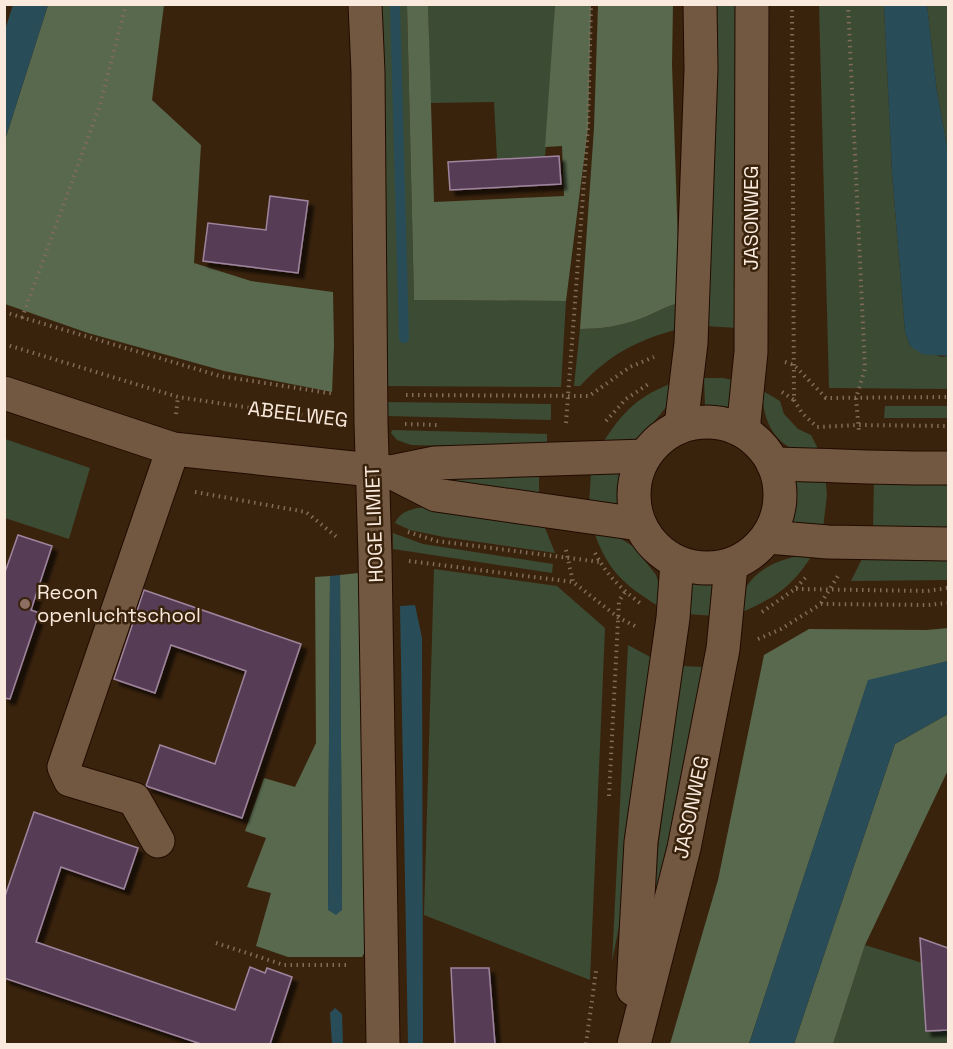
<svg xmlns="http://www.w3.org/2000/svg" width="953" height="1049" font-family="'Space Grotesk',sans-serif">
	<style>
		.green { fill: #3c4b34 }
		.forest { fill: #58694e }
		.water { fill: #294d58 }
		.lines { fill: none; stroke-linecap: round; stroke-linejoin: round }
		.stream { stroke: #294d58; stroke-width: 10 }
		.building { fill: #563e55; stroke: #9f849e; stroke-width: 1.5; filter: url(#shadow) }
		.street-casing { stroke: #200b00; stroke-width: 35 }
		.secondary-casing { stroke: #200b00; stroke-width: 35 }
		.path { stroke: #816c59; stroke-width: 4; stroke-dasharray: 1.5 4.5; stroke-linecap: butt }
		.street { stroke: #735841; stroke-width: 33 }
		.secondary { stroke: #735841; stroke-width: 33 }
		.education-dot { fill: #8d6e63; stroke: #3a230d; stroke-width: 2 }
		.labels { text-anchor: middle; stroke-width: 5; stroke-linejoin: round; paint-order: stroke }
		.street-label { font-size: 20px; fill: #faeadd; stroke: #3a230d }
		.poi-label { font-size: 20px; fill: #faeadd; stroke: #3a230d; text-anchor: start }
	</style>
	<defs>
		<filter id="shadow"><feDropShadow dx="5.5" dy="5.5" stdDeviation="1.5" flood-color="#0009"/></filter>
	</defs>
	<rect width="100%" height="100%" fill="#3a230d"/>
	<g class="green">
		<polygon points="374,5 407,5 414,300 566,301 561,387 382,386"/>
		<polygon points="428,5 555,5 551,87 545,157 497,159 494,102 430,103"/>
		<polygon points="711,5 735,5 738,328 704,326"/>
		<polygon points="819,5 884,5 892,172 905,332 910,346 942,357 948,356 948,389 829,388"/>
		<polygon points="927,5 948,5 948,152 937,92"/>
		<path d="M680,303L679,329C637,340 610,354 580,386H574L580,329C601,329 620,326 640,319C654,314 665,306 680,303Z"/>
		<polygon points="704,378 723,378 737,381 736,411 705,406"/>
		<path d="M676,382L671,401L645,433L635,440L602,444C622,412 640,394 676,382Z"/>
		<path d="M763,391L780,401L784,414L798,429L811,435L819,451C813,451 806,452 800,451C773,445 761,415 763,391Z"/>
		<polygon points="385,402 551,404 551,420 386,416"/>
		<polygon points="885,406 948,406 948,418 884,418"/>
		<polygon points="392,430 547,434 547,448 411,445 397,440 391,433"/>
		<polygon points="5,439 90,468 69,539 5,518"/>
		<polygon points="591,472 621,472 623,475 621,506 589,505"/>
		<polygon points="413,474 539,474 539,498"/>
		<path d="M795,476H825L827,494L823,529L792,525C797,508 798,495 795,476Z"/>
		<polygon points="874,477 948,479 948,532 873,530"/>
		<path d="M426,507L543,523L555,553L444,537L410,530L395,523C400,511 414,508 426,507Z"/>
		<path d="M594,532L615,535L634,547L656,575L659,584L658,606C623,584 608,571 594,532Z"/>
		<polygon points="393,533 423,544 553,564 552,573 393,549"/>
		<polygon points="865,553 948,554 948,580 851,581"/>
		<path d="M803,555H812C793,586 775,598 742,612C742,606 741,598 743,593C754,569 780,559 803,555Z"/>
		<polygon points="434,569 557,586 605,628 590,980 424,915"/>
		<polygon points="691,583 720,585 715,616 687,614"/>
		<polygon points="628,645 654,659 623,906 612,962"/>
		<polygon points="682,666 704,667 658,912 650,909"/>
		<polygon points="865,945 929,965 923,980 923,988 929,993 948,1000 948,1044 833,1044"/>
	</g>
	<g class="forest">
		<polygon points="48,5 164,5 152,100 201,145 194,263 251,281 333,292 334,345 332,392 224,371 88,333 5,304 5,140"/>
		<polygon points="407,5 428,5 434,202 564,196 562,146 545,147 555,5 591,5 588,128 566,301 414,300"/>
		<path d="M598,5H673L672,64L680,303C665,306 654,314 640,319C620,326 601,329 580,329L594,128Z"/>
		<polygon points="358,573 368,916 366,950 362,957 288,957 256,946 271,893 247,887 266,838 245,831 264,778 295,787 316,743 315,577 330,576 328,910 342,910 340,575"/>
		<polygon points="948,628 948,661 868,681 749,1044 670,1044 718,880 764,655 809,629 927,630"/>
		<polygon points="948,714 948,770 865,945 833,1044 794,1044 895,744"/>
	</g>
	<g class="water">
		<polygon points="13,5 48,5 5,140 5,30"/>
		<polygon points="884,5 927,5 937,92 948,152 948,356 922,354 910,346 905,332 892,172"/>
		<polygon points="340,575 342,910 336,915 328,910 330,576"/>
		<polygon points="415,605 422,638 423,1044 408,1044 400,606"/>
		<polygon points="948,661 948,714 895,744 794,1044 749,1044 868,680"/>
		<polygon points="335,1008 342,1014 343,1044 332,1044 330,1013"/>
	</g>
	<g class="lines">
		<polyline class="stream" points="395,4 404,338"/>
	</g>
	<g class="building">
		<polygon points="559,156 561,184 450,190 448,162"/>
		<polygon points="270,196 308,201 298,273 203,261 208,223 266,230"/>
		<polygon points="18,535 52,546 31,610 39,613 10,699 4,698 4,575"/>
		<polygon points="144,590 301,644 242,818 146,786 160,745 215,764 246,671 171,645 155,693 114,679"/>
		<polygon points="34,812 138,848 124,889 61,867 36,942 235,1010 250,967 265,973 267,968 292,977 270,1044 201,1044 4,978 4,899"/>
		<polygon points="920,938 948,948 948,1030 926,1031"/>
		<polygon points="451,968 489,968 495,1044 455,1044"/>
	</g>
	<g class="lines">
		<g class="street-casing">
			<g id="street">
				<polyline points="365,4 368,72 371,423 375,556 383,1044"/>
				<polyline points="158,841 134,799 70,780 64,767 173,449"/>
			</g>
		</g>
		<g class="secondary-casing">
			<g id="secondary">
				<polyline points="4,393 173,449 391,472 435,463 645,456"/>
				<circle cx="707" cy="495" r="73"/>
				<polyline points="681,426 691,343 701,69 700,4"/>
				<polyline points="743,431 751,352 752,4"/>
				<path d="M773,464C832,465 890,469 948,468"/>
				<polyline points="391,472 436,495 639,524"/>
				<polyline points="768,537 828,542 948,544"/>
				<polyline points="633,989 641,842 673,618 677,562"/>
				<polyline points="634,1044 684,848 723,649 731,566"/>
			</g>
		</g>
		<g class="path">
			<polyline points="792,4 794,400 802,413 817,427 859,425 948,426"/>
			<polyline points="848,4 865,369 856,398 859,431"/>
			<polyline points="4,312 220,376 335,394"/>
			<polyline points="22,318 100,105 126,4"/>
			<polyline points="4,344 178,397 278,412 338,419"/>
			<polyline points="785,362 794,365 826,398 948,397"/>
			<polyline points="782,392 794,400"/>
			<polyline points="406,395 589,396 630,367 654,357"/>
			<polyline points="176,414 178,397"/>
			<polyline points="606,421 626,399 650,383"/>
			<polyline points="566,423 588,128 591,4"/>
			<polyline points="405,424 439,425"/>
			<polyline points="195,492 306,512 338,538"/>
			<polyline points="408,532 437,541 600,562"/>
			<polyline points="566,550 573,582"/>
			<path d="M595,553C606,574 621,589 640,603"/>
			<polyline points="409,561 573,582 619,618 637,627"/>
			<polyline points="796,589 927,591 948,588"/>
			<polyline points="821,603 838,576"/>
			<polyline points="762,612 795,589 807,576"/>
			<polyline points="758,639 781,629 821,604 928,605 948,603"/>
			<polyline points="609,796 619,601 625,592"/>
			<polyline points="216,943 284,965 346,965"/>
			<polyline points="586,1044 596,971"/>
		</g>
		<use href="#street" class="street"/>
		<use href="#secondary" class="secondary"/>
	</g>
	<circle class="education-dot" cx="25" cy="604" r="6"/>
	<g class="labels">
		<g class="street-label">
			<text transform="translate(751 218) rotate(-90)" y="7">JASONWEG</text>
			<text transform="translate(298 414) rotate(7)" y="7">ABEELWEG</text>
			<text transform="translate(374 524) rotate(-92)" y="7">HOGE LIMIET</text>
			<text transform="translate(691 807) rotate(-78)" y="7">JASONWEG</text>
		</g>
		<g class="poi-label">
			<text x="37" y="599">Recon<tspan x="37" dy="23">openluchtschool</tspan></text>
		</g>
	</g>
	<rect width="953" height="1049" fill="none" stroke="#faeadd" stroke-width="12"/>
</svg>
